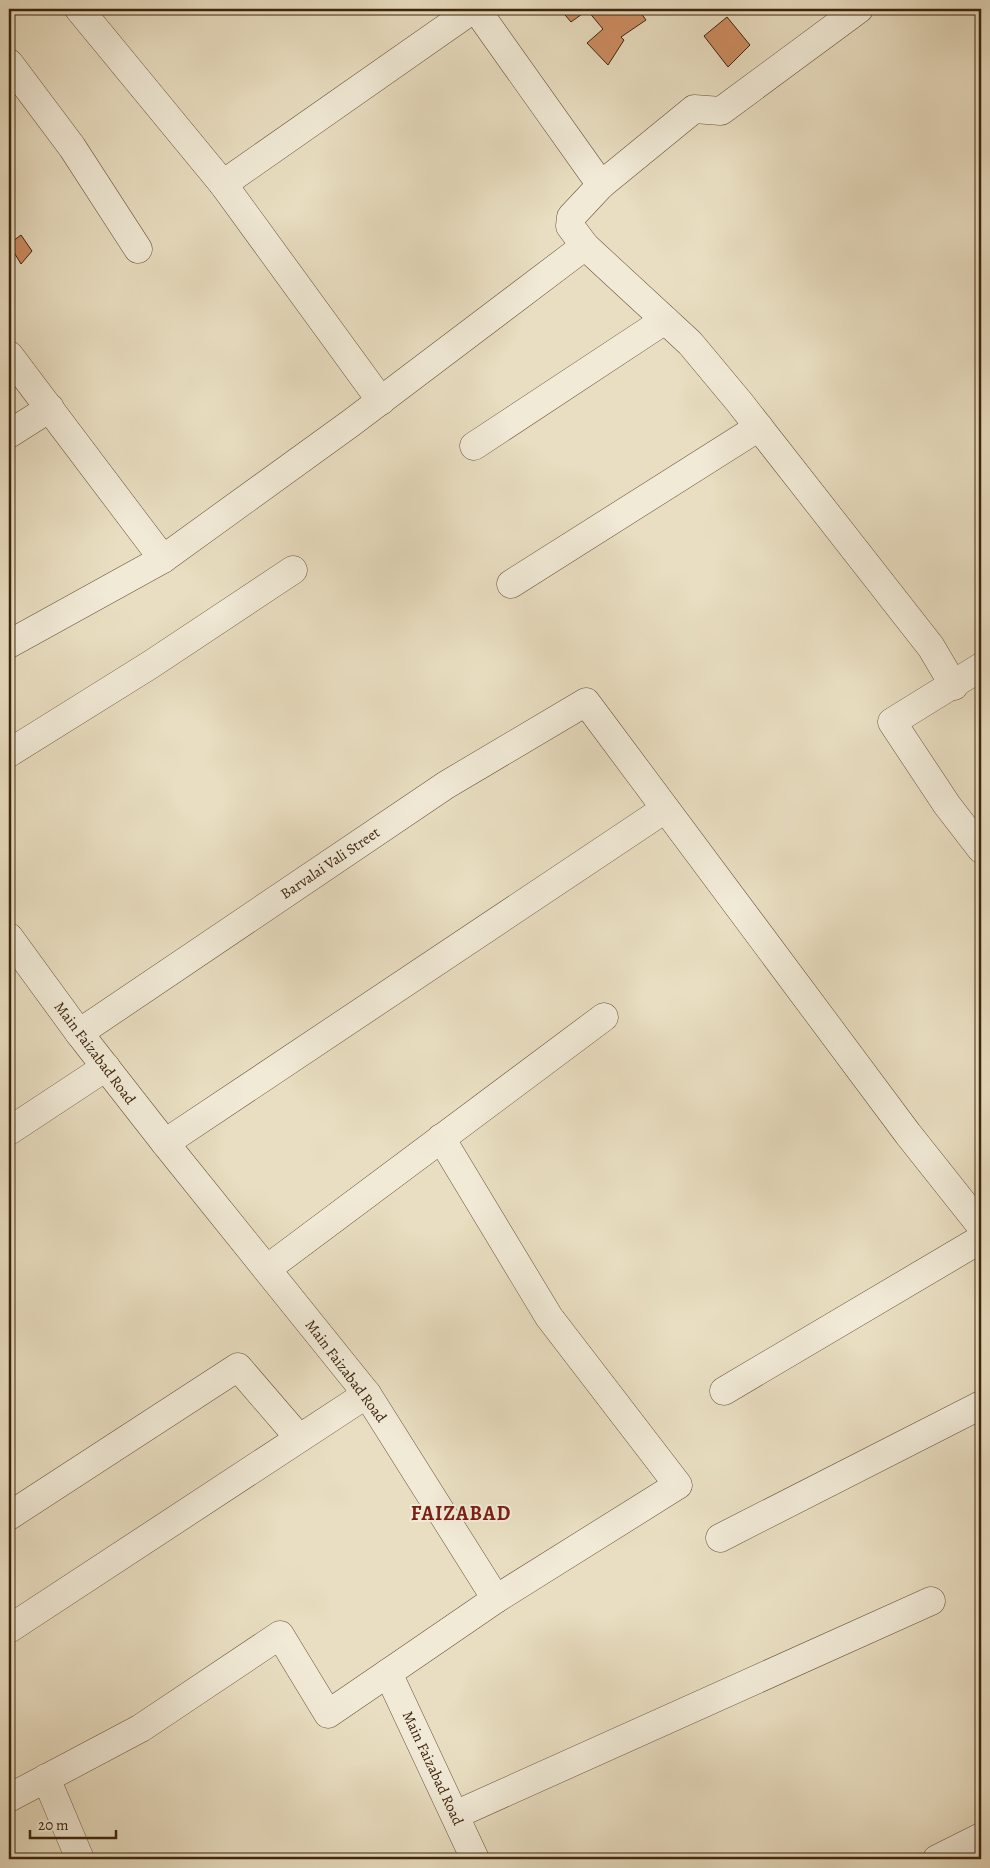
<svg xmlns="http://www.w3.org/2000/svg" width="990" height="1868" font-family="Alegreya,serif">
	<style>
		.building { fill: #cd8d62; stroke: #3d240d }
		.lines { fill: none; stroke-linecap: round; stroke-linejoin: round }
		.minor-casing { stroke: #68523a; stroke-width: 29 }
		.minor { stroke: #f1ead7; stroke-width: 28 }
		.labels { text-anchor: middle; stroke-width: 4; stroke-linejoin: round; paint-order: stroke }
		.street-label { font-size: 15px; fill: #3d240d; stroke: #f1ead7 }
		.district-label { font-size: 20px; font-weight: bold; letter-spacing: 1px; fill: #7a1f14; stroke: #f1ead7 }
	</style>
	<rect width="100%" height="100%" fill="#e9dec1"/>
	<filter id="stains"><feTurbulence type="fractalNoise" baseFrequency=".004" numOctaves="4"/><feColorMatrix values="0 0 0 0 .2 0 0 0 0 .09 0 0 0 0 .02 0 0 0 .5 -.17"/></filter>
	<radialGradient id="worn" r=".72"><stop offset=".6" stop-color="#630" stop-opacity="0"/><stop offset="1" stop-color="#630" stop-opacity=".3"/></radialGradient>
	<g class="building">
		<polygon points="560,9 589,9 571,22"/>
		<polygon points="592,9 638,9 646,20 621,37 624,40 608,65 587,43 603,29 588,11"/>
		<polygon points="727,17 750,45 728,67 704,36"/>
		<polygon points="21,235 32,251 21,264 9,244"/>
	</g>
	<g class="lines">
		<g class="minor-casing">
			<g id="minor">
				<polyline points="79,9 223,184 381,401"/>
				<polyline points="476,9 601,185"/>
				<polyline points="859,9 721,111 694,109 601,185 571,217 570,226 585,246 690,343 740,403 931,647 954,686"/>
				<polyline points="9,63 72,147 138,249"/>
				<polyline points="223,184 473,9"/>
				<polyline points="9,355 163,559"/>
				<polyline points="9,434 50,408"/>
				<polyline points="474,446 665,320"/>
				<polyline points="511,584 759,427"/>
				<polyline points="9,644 163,559 351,423 585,246"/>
				<polyline points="981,667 892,722 947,805 981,849"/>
				<polyline points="9,753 150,665 293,570"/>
				<polyline points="9,937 79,1033 165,1143 367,1394 496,1599 388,1673 475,1859"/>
				<polyline points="79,1033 446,785 586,702 908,1134 981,1226"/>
				<polyline points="9,1131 106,1067"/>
				<polyline points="441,1138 549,1317 678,1485 496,1599"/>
				<polyline points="165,1143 665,809"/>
				<polyline points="268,1268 604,1017"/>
				<polyline points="724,1391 981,1239"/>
				<polyline points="9,1516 238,1367 299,1438"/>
				<polyline points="720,1538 981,1405"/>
				<polyline points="9,1629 367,1394"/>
				<polyline points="46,1778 80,1859"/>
				<polyline points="9,1798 141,1728 280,1635 328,1714 388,1673"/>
				<polyline points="455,1815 931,1601"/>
				<polyline points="937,1859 981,1837"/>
			</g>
		</g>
		<use href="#minor" class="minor"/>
	</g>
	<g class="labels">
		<g class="street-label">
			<text transform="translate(330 863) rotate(-34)" y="5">Barvalai Vali Street</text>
			<text transform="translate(95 1053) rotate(53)" y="5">Main Faizabad Road</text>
			<text transform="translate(346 1371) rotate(53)" y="5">Main Faizabad Road</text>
			<text transform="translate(433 1768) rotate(65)" y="5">Main Faizabad Road</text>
		</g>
		<g class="district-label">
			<text x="461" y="1520">FAIZABAD</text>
		</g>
	</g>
	<rect width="990" height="1868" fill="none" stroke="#e9dec1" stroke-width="30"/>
	<rect x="10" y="10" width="970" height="1848" fill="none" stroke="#3d240d" stroke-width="2.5"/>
	<rect x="15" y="15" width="960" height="1838" fill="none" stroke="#3d240d"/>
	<path d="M30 1830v8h86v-8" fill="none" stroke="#3d240d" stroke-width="2.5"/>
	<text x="38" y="1830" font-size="15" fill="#3d240d" stroke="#f1ead7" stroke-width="4" paint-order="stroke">20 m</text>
	<rect width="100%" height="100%" filter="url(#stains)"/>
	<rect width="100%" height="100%" fill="url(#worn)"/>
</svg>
